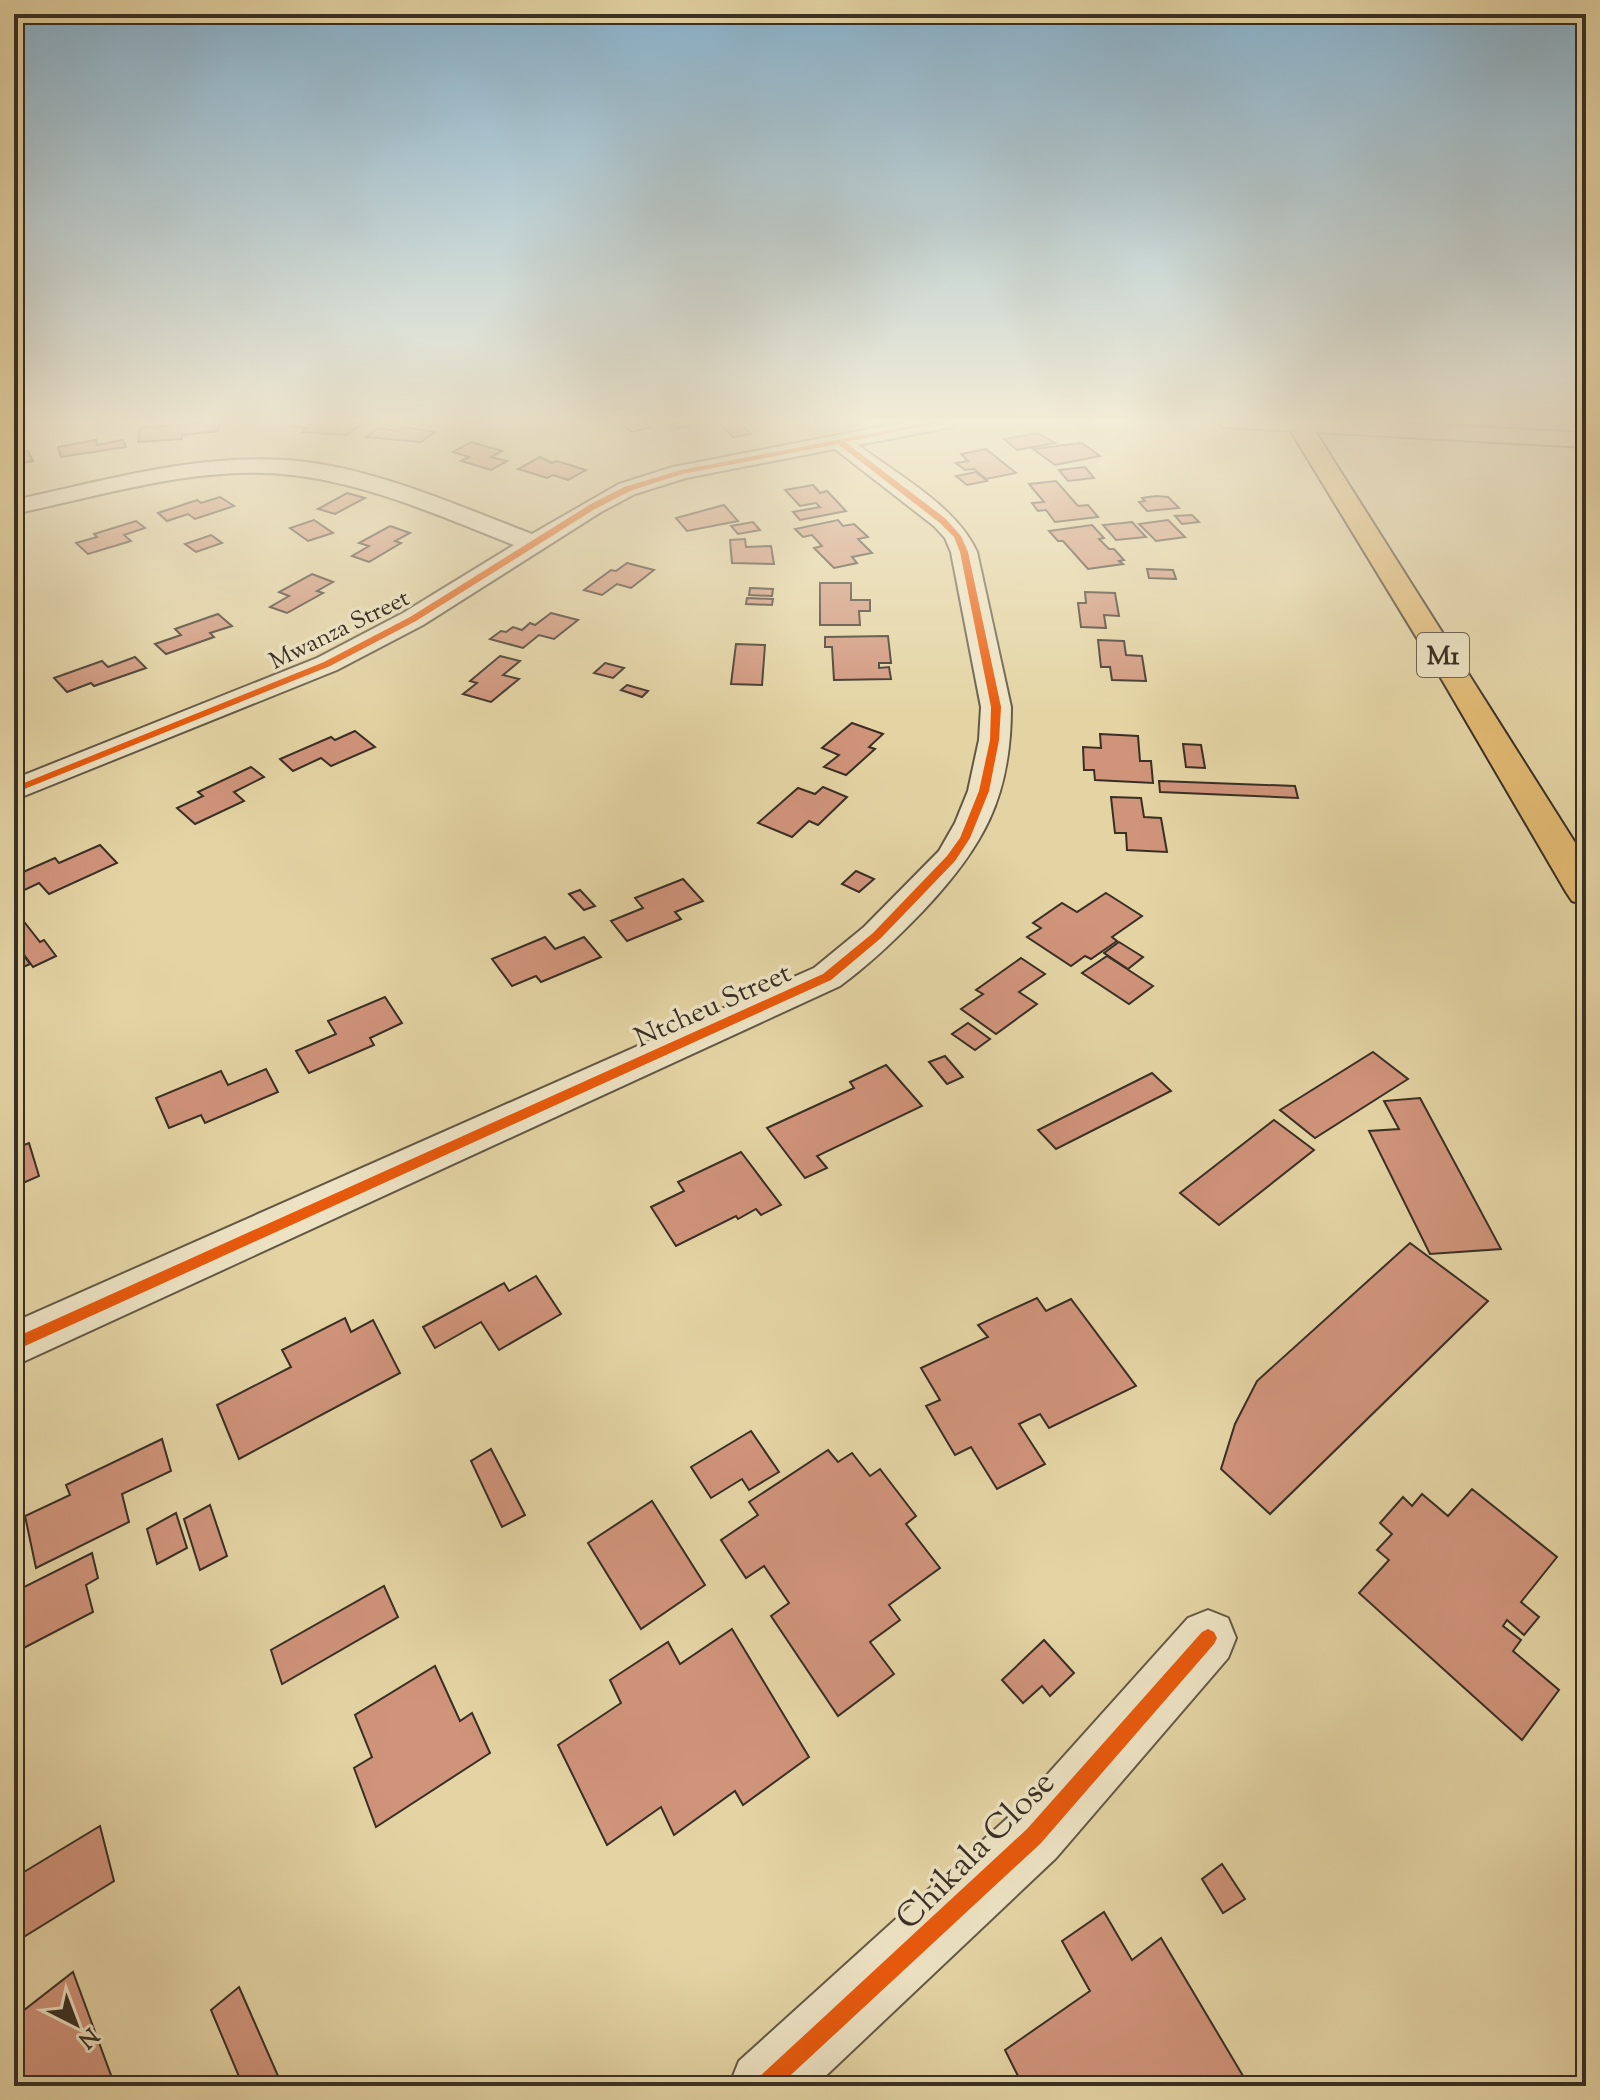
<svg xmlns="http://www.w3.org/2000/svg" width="1600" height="2100" font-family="'Sorts Mill Goudy',serif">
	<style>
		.building { fill: #d0947b; stroke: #392f25; stroke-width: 2 }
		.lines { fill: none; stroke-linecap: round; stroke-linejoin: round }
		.street-casing { stroke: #645845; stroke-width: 4 }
		.highway-casing { stroke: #392f25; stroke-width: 4 }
		.street { fill: #ede3c4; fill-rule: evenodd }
		.highway { fill: #e2ba72; fill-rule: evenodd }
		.cycleway-casing { stroke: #ede3c4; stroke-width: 5 }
		.cycleway { fill: #e8590c; fill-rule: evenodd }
		.labels { text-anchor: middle; stroke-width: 7; stroke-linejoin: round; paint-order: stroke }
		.far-street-label { font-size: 24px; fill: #392f25; stroke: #ede3c4 }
		.shield { fill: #ede3c4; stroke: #6f6555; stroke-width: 2 }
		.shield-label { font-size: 26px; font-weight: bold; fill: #392f25 }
		.street-label { font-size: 28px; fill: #392f25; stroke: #ede3c4 }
		.near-street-label { font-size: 34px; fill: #392f25; stroke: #ede3c4 }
	</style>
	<rect width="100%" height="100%" fill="#e4d4a4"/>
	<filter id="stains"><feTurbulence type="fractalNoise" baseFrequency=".0025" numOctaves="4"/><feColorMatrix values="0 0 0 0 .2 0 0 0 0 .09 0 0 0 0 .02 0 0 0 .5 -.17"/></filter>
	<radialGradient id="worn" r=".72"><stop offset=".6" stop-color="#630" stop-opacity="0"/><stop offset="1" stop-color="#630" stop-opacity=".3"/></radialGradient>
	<g class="building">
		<polygon points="301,420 369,420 346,435 302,432 307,428 291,426"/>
		<polygon points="616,420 641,420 651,427 632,432"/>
		<polygon points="667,420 728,420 729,421 675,428"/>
		<polygon points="737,420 751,434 733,437 719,424"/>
		<polygon points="219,421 218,431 182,435 182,439 138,442 140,428"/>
		<polygon points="404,427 435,432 421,442 366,437 378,428 398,431"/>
		<polygon points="1038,433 1055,443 1017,450 1004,439"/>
		<polygon points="96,440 97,445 123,440 126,447 61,457 58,447"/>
		<polygon points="471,442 502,451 491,457 507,461 491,470 461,461 469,457 453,452"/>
		<polygon points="1082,443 1100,456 1055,465 1033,449"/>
		<polygon points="986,449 1016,473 986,479 974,469 965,470 956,463 968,461 961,454"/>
		<polygon points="28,451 33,461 14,464 14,454"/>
		<polygon points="540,457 552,463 557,461 586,470 568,480 553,475 547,478 518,469"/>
		<polygon points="1085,467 1094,478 1068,481 1059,470"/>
		<polygon points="976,472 987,481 967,485 956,476"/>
		<polygon points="1056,481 1078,506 1088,505 1098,517 1055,522 1046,510 1038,511 1032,503 1044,502 1029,484"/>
		<polygon points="813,485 820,493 827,491 846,511 800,520 793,512 820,507 816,503 800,506 785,490"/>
		<polygon points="347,493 365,498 335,514 318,509"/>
		<polygon points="1156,496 1168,497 1179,508 1147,511 1139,502 1145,501 1142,498"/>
		<polygon points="220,497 234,506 195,519 188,514 167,521 158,513 197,500 201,503"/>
		<polygon points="724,505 738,521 687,531 676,518"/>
		<polygon points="1192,515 1199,522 1182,524 1175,516"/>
		<polygon points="314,520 333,533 308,541 290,528"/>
		<polygon points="838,520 843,526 854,524 868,537 858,539 872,553 852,557 857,563 834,568 814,548 822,546 812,535 803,537 795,529"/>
		<polygon points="1168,520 1185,537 1156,541 1139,524"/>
		<polygon points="136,521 145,528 124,535 131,541 88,554 76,543 97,537 94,534"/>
		<polygon points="753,522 760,530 738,534 731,526"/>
		<polygon points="1132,522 1146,537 1116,540 1103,525"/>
		<polygon points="1092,525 1104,538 1099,539 1109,549 1114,549 1124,560 1119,561 1123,564 1088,569 1063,541 1058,541 1049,531"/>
		<polygon points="390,526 410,533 395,541 401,543 369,562 352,556 369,546 359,543"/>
		<polygon points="211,535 222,543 196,552 185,544"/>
		<polygon points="745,539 746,547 771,546 774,564 732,563 730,540"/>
		<polygon points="627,563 654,570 631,588 617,584 602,595 584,590 611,570 616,571"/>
		<polygon points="1147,569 1173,570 1176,579 1149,578"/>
		<polygon points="312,574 333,582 317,591 323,593 287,613 270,607 289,596 279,592"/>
		<polygon points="820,583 851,583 851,600 870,600 870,611 859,611 860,625 820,625"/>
		<polygon points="750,588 773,589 772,596 749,595"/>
		<polygon points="1085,592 1115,593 1119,616 1104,615 1106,628 1081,627 1078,603 1086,603"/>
		<polygon points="747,598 773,599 772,605 746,604"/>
		<polygon points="551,613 578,620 554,639 539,635 523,648 490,639 501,631 506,632 513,627 522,630 530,623 535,625"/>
		<polygon points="218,614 232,626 210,633 214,637 166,654 155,644 181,635 175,629"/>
		<polygon points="888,636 891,663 879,663 879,668 889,667 891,679 834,680 832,647 825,647 825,637"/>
		<polygon points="1098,640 1124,641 1126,655 1142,656 1146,681 1112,680 1110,667 1101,667"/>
		<polygon points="736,644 765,645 762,685 731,684"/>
		<polygon points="500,656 520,661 503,675 519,679 491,702 463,694 477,683 470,681"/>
		<polygon points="135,657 146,668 94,686 91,683 67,692 54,678 102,661 108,667"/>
		<polygon points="605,663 624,668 613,678 594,673"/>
		<polygon points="627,685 648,691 642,697 621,690"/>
		<polygon points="852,723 883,734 869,747 875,749 846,775 824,767 839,755 822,748"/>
		<polygon points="355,731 375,747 331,766 321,758 293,771 280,759 331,737 335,740"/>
		<polygon points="1100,734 1138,736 1140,761 1151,761 1153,783 1095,780 1094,770 1084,770 1083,747 1101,748"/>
		<polygon points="1183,744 1201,745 1205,768 1186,767"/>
		<polygon points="251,767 264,777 234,792 244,801 195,824 177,808 203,796 198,792"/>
		<polygon points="1159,781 1295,786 1298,798 1160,792"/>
		<polygon points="823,787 847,797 818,825 809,821 792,837 758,823 798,788 815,794"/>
		<polygon points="1111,797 1141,798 1144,817 1161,818 1167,852 1127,850 1126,833 1115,833"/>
		<polygon points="100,845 117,863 49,894 39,883 14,895 14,876 55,858 59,863"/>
		<polygon points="856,871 874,879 859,892 842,884"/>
		<polygon points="683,879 703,901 675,912 681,919 627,941 611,921 643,908 635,898"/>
		<polygon points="580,890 595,906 584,910 569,894"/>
		<polygon points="1106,893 1142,916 1112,937 1117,941 1091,959 1085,956 1071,966 1027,937 1041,928 1033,923 1062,903 1077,912"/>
		<polygon points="18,914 40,942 44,940 56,956 33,967 14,941 14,915"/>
		<polygon points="545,937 555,949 584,937 601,957 541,982 536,976 512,986 492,959"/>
		<polygon points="1119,942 1143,957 1128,969 1104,953"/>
		<polygon points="16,945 30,964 14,971 14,946"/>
		<polygon points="1107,956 1153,986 1129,1004 1082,973"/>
		<polygon points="1021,958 1045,974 1019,992 1037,1004 996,1034 961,1009 983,994 976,990"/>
		<polygon points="385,997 402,1023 370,1038 374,1045 309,1073 296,1051 336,1034 328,1021"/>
		<polygon points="968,1023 990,1039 975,1050 952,1034"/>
		<polygon points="1373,1052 1408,1079 1315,1138 1280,1110"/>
		<polygon points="945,1056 963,1077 947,1084 929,1062"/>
		<polygon points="886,1065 922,1106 817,1156 827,1168 805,1178 767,1128 854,1088 850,1082"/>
		<polygon points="266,1069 278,1092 205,1123 201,1115 169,1128 156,1098 221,1071 228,1085"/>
		<polygon points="1152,1073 1171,1091 1056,1149 1038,1130"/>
		<polygon points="1420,1098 1501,1249 1430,1254 1369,1131 1399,1129 1384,1101"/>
		<polygon points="1274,1120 1314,1150 1219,1225 1180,1193"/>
		<polygon points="29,1143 39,1176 14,1187 14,1149"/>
		<polygon points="741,1152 781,1205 761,1215 756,1209 738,1219 736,1216 676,1246 651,1207 684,1191 678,1182"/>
		<polygon points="1410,1243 1488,1301 1270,1514 1221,1469 1235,1424 1257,1381"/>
		<polygon points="536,1276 561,1314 499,1350 481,1322 435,1348 423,1327 504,1283 509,1291"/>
		<polygon points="1037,1298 1046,1311 1071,1299 1136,1386 1049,1428 1040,1414 1019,1424 1045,1464 997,1489 971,1447 955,1455 926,1406 940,1400 921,1368 988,1337 978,1325"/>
		<polygon points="345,1318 351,1332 373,1320 400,1373 239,1459 217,1405 291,1367 282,1350"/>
		<polygon points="751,1431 779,1472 749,1490 742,1479 711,1498 691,1467"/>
		<polygon points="162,1439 171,1471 122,1494 129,1522 36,1568 25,1516 70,1495 66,1485"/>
		<polygon points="491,1449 525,1515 502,1527 471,1461"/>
		<polygon points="828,1450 838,1462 852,1453 870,1476 880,1469 916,1516 906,1524 940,1568 889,1605 900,1620 870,1642 894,1674 838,1716 771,1616 789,1603 764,1566 746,1578 721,1540 758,1515 749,1502"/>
		<polygon points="1472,1489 1557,1557 1521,1602 1539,1617 1524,1635 1507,1620 1503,1626 1521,1640 1513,1651 1559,1690 1522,1740 1359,1593 1389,1560 1377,1550 1392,1534 1380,1523 1403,1497 1412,1506 1422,1494 1448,1516"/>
		<polygon points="652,1501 705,1585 641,1629 588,1543"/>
		<polygon points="210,1505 227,1556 200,1570 184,1519"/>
		<polygon points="176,1513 187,1548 157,1564 147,1529"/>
		<polygon points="92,1553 98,1578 86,1585 93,1612 14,1653 14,1592"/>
		<polygon points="384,1586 398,1617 282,1684 271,1650"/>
		<polygon points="732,1629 809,1757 743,1805 735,1791 674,1835 661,1807 607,1845 558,1745 621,1703 610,1680 668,1642 680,1664"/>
		<polygon points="1044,1640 1074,1673 1050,1696 1042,1686 1023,1703 1002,1680"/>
		<polygon points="435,1666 460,1721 472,1713 490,1753 376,1827 354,1768 372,1757 355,1715"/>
		<polygon points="100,1826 114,1881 14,1943 14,1878"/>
		<polygon points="1222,1864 1245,1899 1223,1913 1202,1879"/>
		<polygon points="1104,1912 1132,1960 1161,1938 1249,2086 1023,2086 1005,2050 1090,1991 1062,1941"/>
		<polygon points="73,1972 112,2078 103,2086 14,2086 14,2018"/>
		<polygon points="239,1987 282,2085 281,2086 243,2086 211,2010"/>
	</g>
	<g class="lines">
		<g class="street-casing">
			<g id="street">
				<path d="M916,420H962L951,427L858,445C897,474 957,507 977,552L1011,707C1011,798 983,847 923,911C897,938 870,964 840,986L14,1366V1322L814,968L864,927L939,851L955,823L968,791L979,740L981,707L951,552L945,538L934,526L835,449L686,478L635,494L601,512L423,625L337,670L14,800V779L317,658L403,613L514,545C442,517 370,484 292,475C200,464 104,495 14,514V500C103,481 194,454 286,460C371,466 453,504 532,534L619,484L673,467Z"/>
				<polygon points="1213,420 1344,420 1586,433 1586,447 1224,427"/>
				<polygon points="1208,1610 1228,1618 1236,1638 1228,1658 1056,1858 815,2086 729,2086 739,2061 1012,1814 1188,1618"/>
			</g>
		</g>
		<g class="highway-casing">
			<polygon id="highway" points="1284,420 1308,420 1586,860 1586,905 1572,901 1566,892 1434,666"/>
		</g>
		<use href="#street" class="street"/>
		<use href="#highway" class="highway"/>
		<g class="cycleway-casing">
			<g id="cycleway">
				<polygon points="941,420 954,420 845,442 946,519 961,536 968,552 1001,707 999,740 989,791 970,838 955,861 881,938 831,980 14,1351 14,1338 823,974 873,933 947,856 960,838 979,791 990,740 991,707 960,552 954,537 940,523 838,444 682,474 630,491 595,509 416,621 330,666 17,792 14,793 14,787 324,662 410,617 589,505 624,487 681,470"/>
				<polygon points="1208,1629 1214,1632 1217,1638 1214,1644 1041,1843 779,2086 754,2086 757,2079 1027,1829 1202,1632"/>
			</g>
		</g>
		<use href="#cycleway" class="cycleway"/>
	</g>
	<linearGradient id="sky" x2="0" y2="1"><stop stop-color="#88b5d2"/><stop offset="0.59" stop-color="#f3ecd6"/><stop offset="1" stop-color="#f3ecd6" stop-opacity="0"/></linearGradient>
	<rect width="1600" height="714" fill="url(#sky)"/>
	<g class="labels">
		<g class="far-street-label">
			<text transform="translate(339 629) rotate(-26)" y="8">Mwanza Street</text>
		</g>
		<rect class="shield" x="1417" y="633" width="52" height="44" rx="6"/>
		<g class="shield-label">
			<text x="1443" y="664">M1</text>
		</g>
		<g class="street-label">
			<text transform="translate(712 1004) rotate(-24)" y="10">Ntcheu Street</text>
		</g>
		<g class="near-street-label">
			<text transform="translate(974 1849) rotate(-45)" y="12">Chikala Close</text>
		</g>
	</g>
	<rect width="1600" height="2100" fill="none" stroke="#e4d4a4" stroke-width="48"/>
	<rect x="16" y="16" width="1568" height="2068" fill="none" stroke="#392f25" stroke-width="4"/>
	<rect x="24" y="24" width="1552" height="2052" fill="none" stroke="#392f25" stroke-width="2"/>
	<g transform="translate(76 2024) rotate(138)" stroke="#ede3c4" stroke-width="6" paint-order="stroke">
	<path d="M0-6L14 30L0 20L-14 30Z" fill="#392f25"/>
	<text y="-12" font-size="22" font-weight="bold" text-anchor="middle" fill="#392f25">N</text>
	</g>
	<rect width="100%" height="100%" filter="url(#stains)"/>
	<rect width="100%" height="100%" fill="url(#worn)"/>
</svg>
